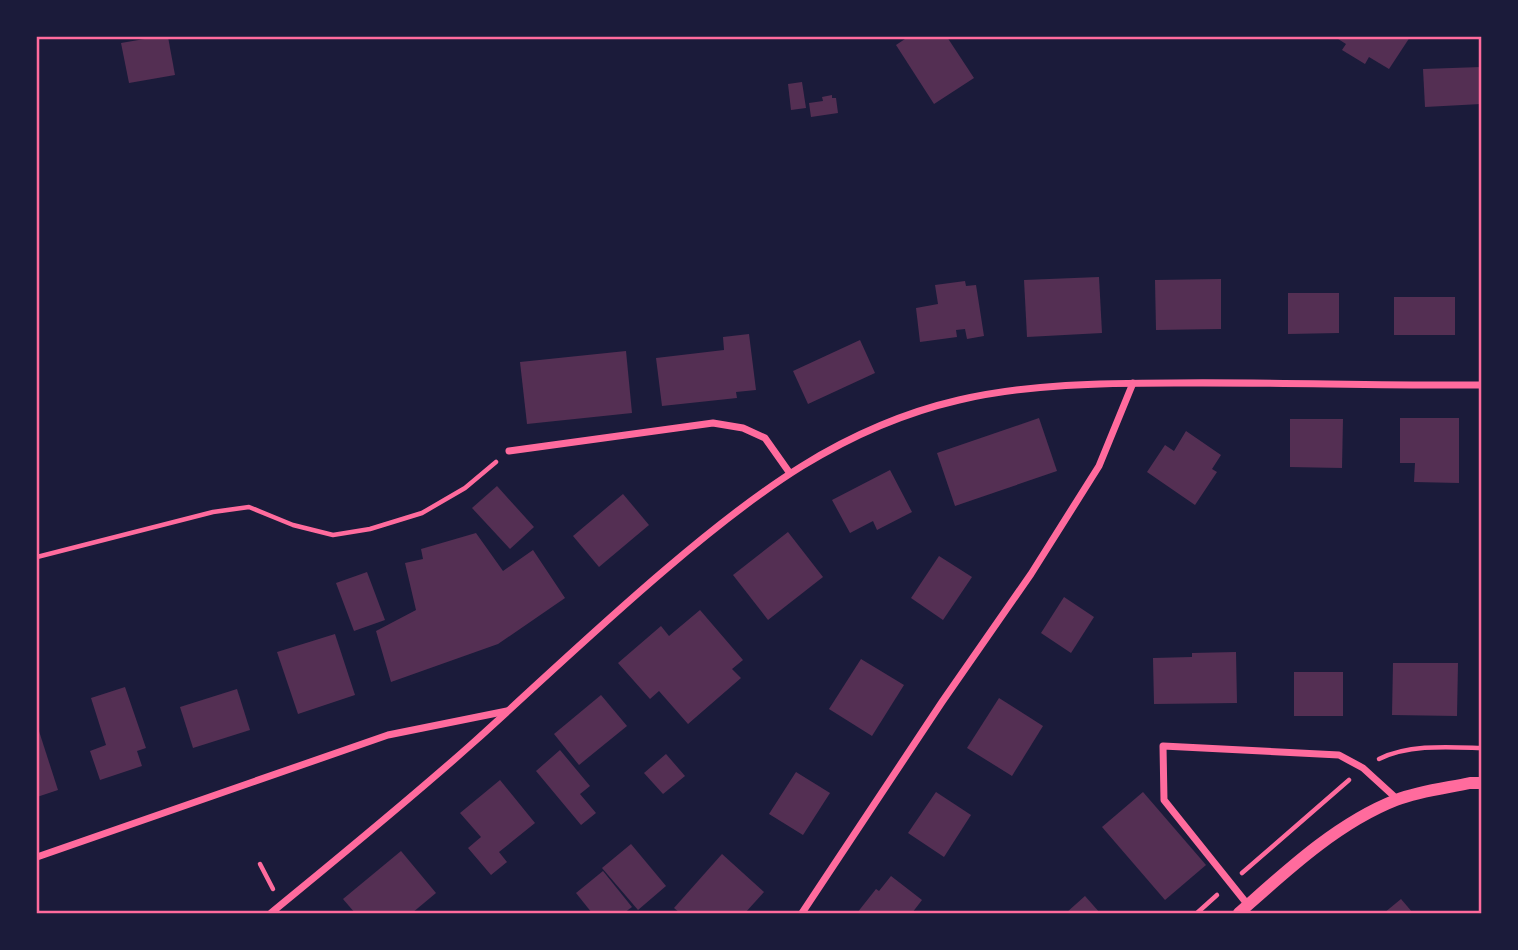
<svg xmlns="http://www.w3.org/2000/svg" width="1518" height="950" font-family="'Titillium Web',sans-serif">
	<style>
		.building { fill: #542f53 }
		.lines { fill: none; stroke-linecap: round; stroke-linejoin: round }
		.path { stroke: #ff6b9d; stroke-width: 4.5 }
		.minor { stroke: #ff6b9d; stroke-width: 7 }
		.tertiary { stroke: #ff6b9d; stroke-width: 12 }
		.neatline { fill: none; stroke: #ff6b9d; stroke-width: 2.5 }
	</style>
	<rect width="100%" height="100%" fill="#1b1b3a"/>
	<g class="building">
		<polygon points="156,37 168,37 175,75 129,83 121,43"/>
		<polygon points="908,37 947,37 974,78 934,104 896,45"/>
		<polygon points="1335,37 1410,37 1389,69 1369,57 1365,64 1342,50 1346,44"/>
		<polygon points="1481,67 1481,104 1425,107 1423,69"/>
		<polygon points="802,82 806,108 791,110 788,84"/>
		<polygon points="832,95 832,98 836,98 838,113 811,117 809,103 823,101 822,97"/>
		<polygon points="1099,277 1102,333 1027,337 1024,280"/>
		<polygon points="1221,279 1221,329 1156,330 1155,280"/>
		<polygon points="965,281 966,286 976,285 984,336 967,339 965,329 956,330 957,337 920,342 916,308 938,304 935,285"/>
		<polygon points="1288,293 1339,293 1339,333 1288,334"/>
		<rect x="1394" y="297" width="61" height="38"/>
		<polygon points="749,334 756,390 736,392 737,398 662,406 656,358 724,350 723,337"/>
		<polygon points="860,340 875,373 808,404 793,371"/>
		<polygon points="626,351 632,413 527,424 520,362"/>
		<polygon points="1039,418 1057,471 955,506 937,453"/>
		<polygon points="1400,418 1459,418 1459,483 1414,482 1415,463 1400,463"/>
		<polygon points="1290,419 1343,419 1342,468 1290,467"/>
		<polygon points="1186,431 1221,455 1212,469 1217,472 1195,505 1147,472 1165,445 1174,451"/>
		<polygon points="890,470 912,512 877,530 873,521 850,533 832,500"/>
		<polygon points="497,486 534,527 510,549 472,508"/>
		<polygon points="623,494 649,525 599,567 573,536"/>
		<polygon points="788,532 823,577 768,620 733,575"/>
		<polygon points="476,533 503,571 533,550 565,598 498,644 391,682 376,631 416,610 405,563 423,559 421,549"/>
		<polygon points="939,556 972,577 943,620 911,598"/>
		<polygon points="367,572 385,620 354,631 336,583"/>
		<polygon points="1064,597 1094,617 1071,653 1041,633"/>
		<polygon points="700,610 743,660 732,669 741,678 688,724 659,691 650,699 618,663 661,626 669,636"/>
		<polygon points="335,634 355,695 298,714 277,652"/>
		<polygon points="1236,652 1237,703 1154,704 1153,658 1192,657 1192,653"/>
		<polygon points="861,659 904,685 872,736 829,709"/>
		<polygon points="1393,663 1458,663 1457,716 1392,715"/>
		<rect x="1294" y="672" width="49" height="44"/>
		<polygon points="125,687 146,748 137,751 142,766 100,780 90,751 106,745 91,698"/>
		<polygon points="237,689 250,730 193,748 180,707"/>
		<polygon points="601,695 627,726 579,765 554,734"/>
		<polygon points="999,698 1043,726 1012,776 967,748"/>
		<polygon points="37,725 58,790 37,797"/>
		<polygon points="560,750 590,786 580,794 596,813 581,825 536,771"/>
		<polygon points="666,754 685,776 663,794 644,773"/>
		<polygon points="796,772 830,793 803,835 769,814"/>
		<polygon points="500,780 535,823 499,852 507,862 491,875 468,848 481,837 460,813"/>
		<polygon points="936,792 971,815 944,857 908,833"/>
		<polygon points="1143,792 1206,865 1165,900 1102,827"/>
		<polygon points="631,844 666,886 638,910 602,868"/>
		<polygon points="401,851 436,893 412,913 355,913 343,899"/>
		<polygon points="722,854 764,892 745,913 680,913 674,908"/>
		<polygon points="603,871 632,907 624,913 592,913 576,893"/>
		<polygon points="891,876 922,900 912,913 857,913 876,889 879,891"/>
		<polygon points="1085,896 1100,913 1066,913"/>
		<polygon points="1401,899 1413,913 1384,913"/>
	</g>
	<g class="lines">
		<g class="path">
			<polyline points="37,557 213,512 249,507 293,525 333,535 370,529 422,513 465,488 496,462"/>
			<path d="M1379,759C1409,744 1449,747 1481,748"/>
			<polyline points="260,864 273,889"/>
			<polyline points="1242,873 1349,780"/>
			<polyline points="1197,913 1217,895"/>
		</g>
		<g class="minor">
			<polyline points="509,451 713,423 743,428 765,438 789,472"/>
			<polyline points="37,857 388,735 507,711"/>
			<polyline points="1248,905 1164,800 1163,746 1339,755 1363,768 1397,799"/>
			<path d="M271,913C339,857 408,801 474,742C538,684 600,625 666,569C755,493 842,427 959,400C1028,384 1103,383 1174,383C1277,382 1379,386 1481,385"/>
			<polyline points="802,913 942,702 1031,574 1099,466 1133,383"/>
		</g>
		<path class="tertiary" d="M1239,913C1285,872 1337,823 1396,800C1419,791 1446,788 1470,783H1481"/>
	</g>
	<rect width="1518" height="950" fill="none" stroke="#1b1b3a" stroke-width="77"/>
	<rect x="38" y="38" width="1442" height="874" class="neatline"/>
</svg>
